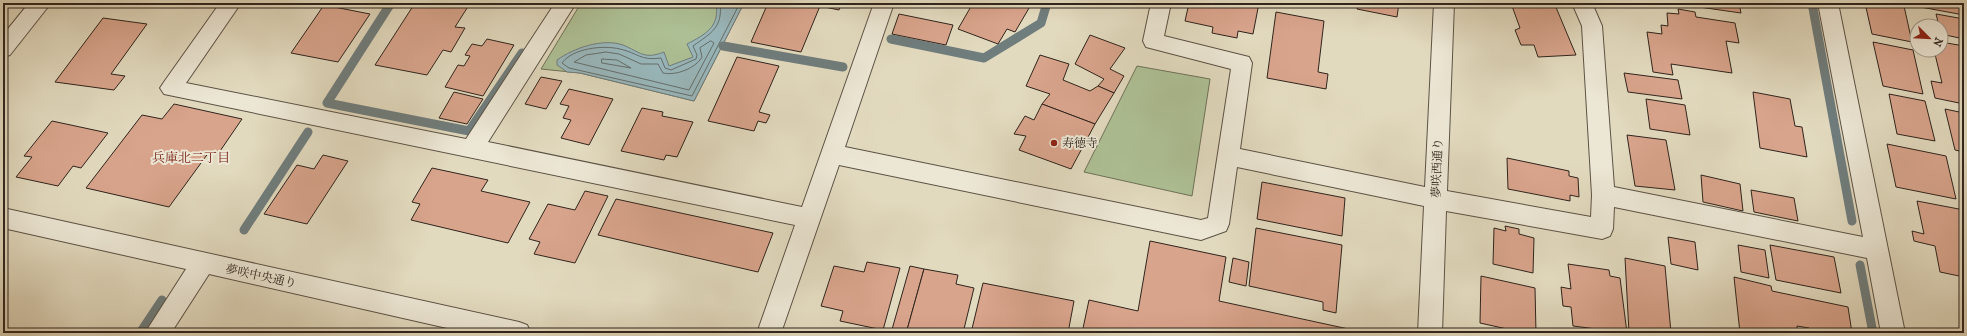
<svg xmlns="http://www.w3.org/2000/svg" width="1967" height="336" font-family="'IM FELL French Canon','Noto Serif JP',serif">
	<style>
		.green { fill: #aec196; stroke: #6e7259 }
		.water { fill: #99b8bd; stroke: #6f7d7d }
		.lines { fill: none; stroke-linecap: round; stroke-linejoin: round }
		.shore { stroke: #646e6c; stroke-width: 1 }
		.stream { stroke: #6f7d7d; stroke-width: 9 }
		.building { fill: #d8a48c; stroke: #2f241c }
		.minor-casing { stroke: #5c5245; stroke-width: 2 }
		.minor { fill: #ece7d5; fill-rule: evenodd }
		.poi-dot { fill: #8f2418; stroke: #ece7d5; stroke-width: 1.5 }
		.labels { text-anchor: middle; stroke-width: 4; stroke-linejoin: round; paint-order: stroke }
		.poi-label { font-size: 12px; fill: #2f241c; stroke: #ece7d5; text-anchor: start }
		.street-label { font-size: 12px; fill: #2f241c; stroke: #ece7d5 }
		.neighbourhood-label { font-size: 13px; fill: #7a1f14; stroke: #ece7d5 }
	</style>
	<rect width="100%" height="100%" fill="#e2dabf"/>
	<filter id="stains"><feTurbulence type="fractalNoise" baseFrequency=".005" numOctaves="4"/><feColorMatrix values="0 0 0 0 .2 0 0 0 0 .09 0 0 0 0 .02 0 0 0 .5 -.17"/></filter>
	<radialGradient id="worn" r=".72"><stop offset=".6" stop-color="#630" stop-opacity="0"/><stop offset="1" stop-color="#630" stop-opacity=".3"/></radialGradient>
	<g class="green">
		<polygon points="581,3 744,3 694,101 580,73 541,69"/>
		<polygon points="1137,66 1210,79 1192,196 1084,172"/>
	</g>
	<path class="water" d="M716,3H744L694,101L580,73L567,72L557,65V60C574,48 602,38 623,45C640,52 644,60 664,52L669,66L693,57L687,44C706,34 720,27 716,3Z"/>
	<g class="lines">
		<g class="shore">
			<path d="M720,3C723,28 711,33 693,46L697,55L696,59L671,70L665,68L661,58C640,61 638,53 620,49C603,45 573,48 562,63L569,68L692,96L740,3"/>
			<path d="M711,41L714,43L689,90L574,62L586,55L606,52L619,54L641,64H658L663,73C676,76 696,68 702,57L700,48Z"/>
			<polygon points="602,59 617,60 631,68 602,63"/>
		</g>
		<g class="stream">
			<polyline points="391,3 327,103 469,131 522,53"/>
			<polyline points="1812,3 1852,221"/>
			<polyline points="891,39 984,58 1041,23 1047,3"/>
			<polyline points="723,46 843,67"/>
			<polyline points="244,230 308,132"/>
			<polyline points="1860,265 1873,333"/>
			<polyline points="140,333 162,300"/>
		</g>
	</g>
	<g class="building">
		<polygon points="415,3 458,3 469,5 455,27 465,28 451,52 443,50 427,75 375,65"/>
		<polygon points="768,3 842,3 839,10 820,6 801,52 751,42"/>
		<polygon points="973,3 1032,3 1015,32 1007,29 998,44 958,29"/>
		<polygon points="1189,3 1259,3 1253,34 1238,31 1237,38 1212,33 1213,27 1185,21"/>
		<polygon points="1358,3 1399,3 1397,17 1357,9"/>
		<polygon points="1671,3 1739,3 1741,13"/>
		<polygon points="1865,3 1888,3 1904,6 1912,42 1872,34"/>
		<polygon points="1914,3 1964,3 1964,15 1915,6"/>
		<polygon points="324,5 370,14 338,62 291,53"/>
		<polygon points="1555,5 1576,55 1538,57 1534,45 1521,45 1515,30 1520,28 1512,6"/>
		<polygon points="1678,9 1695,12 1696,17 1735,23 1739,43 1726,41 1732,73 1671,64 1673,75 1653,72 1647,32 1662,34 1661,25 1668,26 1667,13 1679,14"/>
		<polygon points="1276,12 1324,21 1318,72 1328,74 1326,89 1267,78"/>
		<polygon points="899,14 953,25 946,45 892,34"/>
		<polygon points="1936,14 1964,19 1964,39 1941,34 1941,26 1939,26"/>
		<polygon points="103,18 147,24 111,74 125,76 114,90 55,82"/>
		<polygon points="1090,35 1125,48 1110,69 1124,76 1114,93 1098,86 1104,79 1075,64"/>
		<polygon points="487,39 514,45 483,96 445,87 458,65 464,66 470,56 465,55 472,44 482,46"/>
		<polygon points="1873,42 1913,50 1923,94 1883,86"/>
		<polygon points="1941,42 1964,46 1964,95 1961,95 1964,104 1935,98 1931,81 1942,83 1934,50 1941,50"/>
		<polygon points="1040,55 1069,64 1063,80 1090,91 1098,86 1114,93 1095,124 1042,104 1050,94 1026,86"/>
		<polygon points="737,57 779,66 759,112 770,115 766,123 758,121 754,131 708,121"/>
		<polygon points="1624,73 1678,80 1682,99 1628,92"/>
		<polygon points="541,77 562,81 546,109 525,104"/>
		<polygon points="569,89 613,99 589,145 561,138 571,120 563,118 569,106 560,104"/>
		<polygon points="454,92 483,99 467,124 439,118"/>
		<polygon points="1753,92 1790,99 1795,126 1802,127 1807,157 1760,148"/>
		<polygon points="1889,94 1925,101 1935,141 1897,134"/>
		<polygon points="1646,99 1685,105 1690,135 1650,129"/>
		<polygon points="174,104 242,119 218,154 209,152 169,207 86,188 142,115 162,119"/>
		<polygon points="1042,104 1095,124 1071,169 1019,150 1026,136 1014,134 1025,116 1034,120"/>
		<polygon points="642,108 663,112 662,116 693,122 677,157 666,155 664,160 621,151"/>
		<polygon points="1945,109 1964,113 1964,152 1955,150"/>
		<polygon points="52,121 108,133 81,168 73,166 58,186 16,177 32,157 24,156"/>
		<polygon points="1627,135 1666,140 1675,190 1635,186"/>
		<polygon points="1887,144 1946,156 1956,199 1896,187"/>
		<polygon points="323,155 348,161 307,224 264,214 297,165 314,169"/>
		<polygon points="1507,158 1569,171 1569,176 1578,178 1579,197 1570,195 1570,201 1508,189"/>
		<polygon points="432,168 488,180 481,191 530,202 508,243 411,220 420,204 412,202"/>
		<polygon points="1701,175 1740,184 1743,211 1703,202"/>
		<polygon points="1262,182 1345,198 1342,236 1257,219"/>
		<polygon points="1751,190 1794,198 1798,221 1754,212"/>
		<polygon points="585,191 608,196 575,263 534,254 540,242 529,239 548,204 575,210"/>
		<polygon points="616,199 773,233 758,272 598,235"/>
		<polygon points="1917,201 1964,210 1964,277 1940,272 1935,246 1914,241 1912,231 1924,234"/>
		<polygon points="1505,226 1519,229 1519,234 1534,238 1533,273 1493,264 1494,228 1506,231"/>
		<polygon points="1256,228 1342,245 1336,313 1323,310 1323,302 1249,286"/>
		<polygon points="1668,237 1695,242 1698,270 1671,264"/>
		<polygon points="1150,241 1226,257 1219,301 1367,333 1082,333 1089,300 1138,311"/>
		<polygon points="1738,245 1765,250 1769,278 1741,272"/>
		<polygon points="1770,245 1834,257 1841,293 1776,280"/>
		<polygon points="1233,258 1249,262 1246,286 1229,282"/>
		<polygon points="1625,258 1665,266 1671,333 1629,333"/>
		<polygon points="867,262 900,268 883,330 840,321 843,311 821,306 834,266 864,272"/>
		<polygon points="1568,264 1609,270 1610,276 1620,278 1627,333 1573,326 1571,307 1563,306 1561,287 1571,289"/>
		<polygon points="910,266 924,269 907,330 922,333 891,333"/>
		<polygon points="924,269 958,275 956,284 974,288 963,333 922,333 907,330"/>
		<polygon points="1481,276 1535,288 1536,333 1525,333 1480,323"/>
		<polygon points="1734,277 1771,286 1772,291 1848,307 1852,333 1810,333 1809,328 1797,326 1798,333 1740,333"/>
		<polygon points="983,283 1074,301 1068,333 971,333"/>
	</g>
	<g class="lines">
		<g class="minor-casing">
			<g id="minor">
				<polygon points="29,3 51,3 10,55 3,57 3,35"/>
				<polygon points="220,3 241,3 186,83 466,139 555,3 576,3 488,142 802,207 874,3 894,3 845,147 1201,220 1208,218 1231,69 1146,47 1143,41 1151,3 1171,3 1164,36 1249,57 1252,63 1240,149 1425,187 1434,3 1454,3 1447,191 1591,217 1592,195 1582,26 1572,3 1592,3 1602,26 1614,187 1863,237 1818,3 1838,3 1905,333 1881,333 1867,258 1614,207 1613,229 1610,236 1602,239 1446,211 1442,333 1418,333 1424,206 1237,167 1229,224 1226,231 1201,240 839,165 781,333 757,333 795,225 164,94 160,88 164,82"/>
				<polygon points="3,208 519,322 527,325 531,333 469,333 209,274 171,333 145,333 186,269 3,228"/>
			</g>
		</g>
		<use href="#minor" class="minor"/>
	</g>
	<circle class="poi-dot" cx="1054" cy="143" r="4"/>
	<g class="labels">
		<g class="poi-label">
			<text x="1062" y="147">寿徳寺</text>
		</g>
		<g class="street-label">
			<text transform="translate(1437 168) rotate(-88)" y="4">夢咲西通り</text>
			<text transform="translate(261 276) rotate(12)" y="4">夢咲中央通り</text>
		</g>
		<g class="neighbourhood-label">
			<text x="191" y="162">兵庫北二丁目</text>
		</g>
	</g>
	<rect width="1967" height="336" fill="none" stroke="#e2dabf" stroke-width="16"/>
	<rect x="4" y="4" width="1959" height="328" fill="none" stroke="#2f241c" stroke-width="2"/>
	<rect x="8" y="8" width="1951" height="320" fill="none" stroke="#2f241c"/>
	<g transform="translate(1929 38) rotate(114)"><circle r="19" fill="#ece7d5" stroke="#a0998b"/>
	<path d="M0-3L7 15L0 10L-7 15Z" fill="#8f2418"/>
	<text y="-6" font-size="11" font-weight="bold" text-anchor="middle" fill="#2f241c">N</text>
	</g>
	<rect width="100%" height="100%" filter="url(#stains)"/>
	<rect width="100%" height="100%" fill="url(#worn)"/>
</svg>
